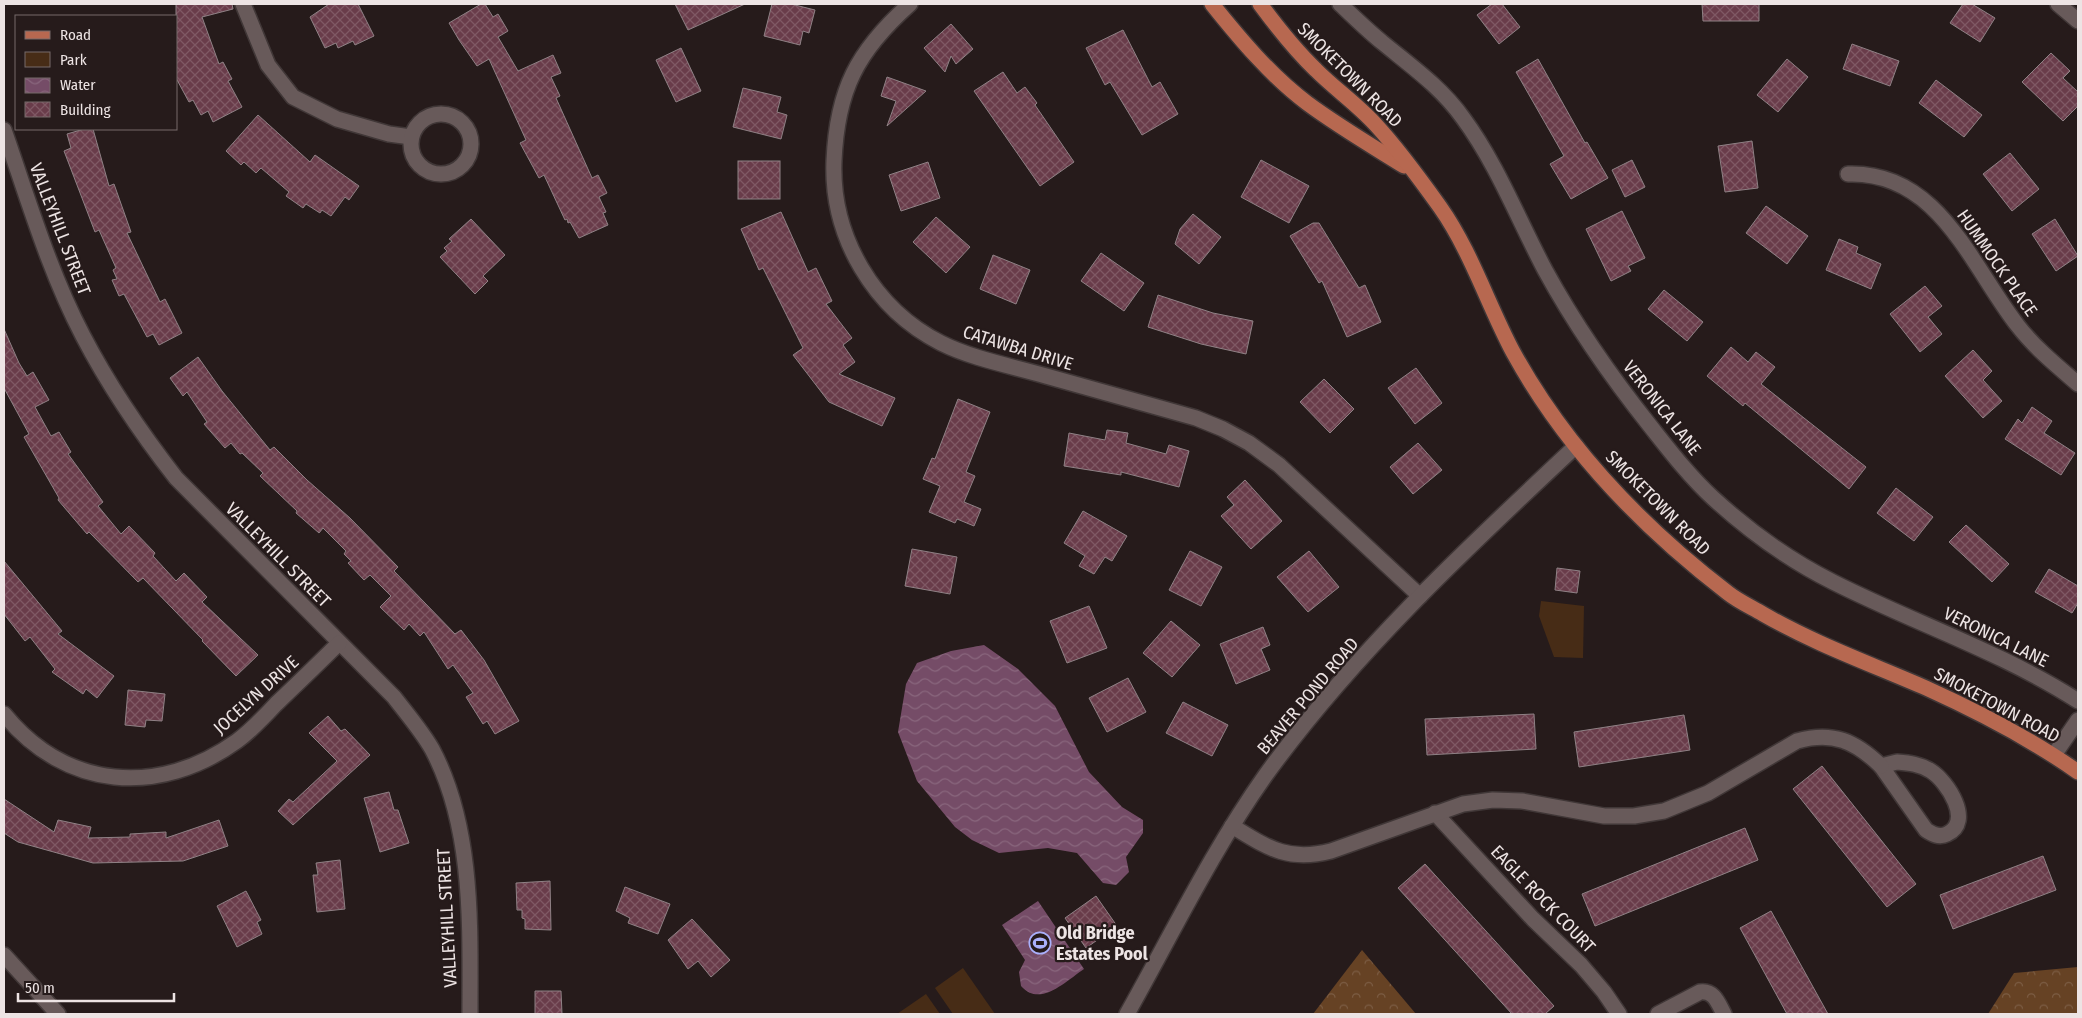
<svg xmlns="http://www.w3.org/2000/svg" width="2082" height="1018" font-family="'Fira Sans Condensed',sans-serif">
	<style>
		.forest { fill: url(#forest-crowns) }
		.park { fill: #472c16 }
		.water { fill: url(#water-waves) }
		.building { fill: url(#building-cross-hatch); stroke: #8f8185 }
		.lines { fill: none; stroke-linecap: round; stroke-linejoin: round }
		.minor-casing { stroke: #403737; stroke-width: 18 }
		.major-casing { stroke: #403737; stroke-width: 18 }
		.minor { stroke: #685a5a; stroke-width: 15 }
		.major { stroke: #b76850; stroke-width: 15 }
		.labels { text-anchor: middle; stroke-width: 4.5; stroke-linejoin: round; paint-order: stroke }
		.street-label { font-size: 18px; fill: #ede4e4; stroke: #261b1b }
		.poi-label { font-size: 18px; font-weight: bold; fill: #ede4e4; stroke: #261b1b; text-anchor: start }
	</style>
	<defs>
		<pattern id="forest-crowns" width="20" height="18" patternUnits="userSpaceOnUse" patternTransform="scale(1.25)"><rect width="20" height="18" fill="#664224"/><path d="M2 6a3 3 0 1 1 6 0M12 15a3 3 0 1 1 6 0" fill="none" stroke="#7c5d44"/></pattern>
		<pattern id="water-waves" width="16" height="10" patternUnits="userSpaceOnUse" patternTransform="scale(1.25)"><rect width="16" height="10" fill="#754c67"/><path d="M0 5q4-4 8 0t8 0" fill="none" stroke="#89667d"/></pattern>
		<pattern id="building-cross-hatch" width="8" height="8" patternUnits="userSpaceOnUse" patternTransform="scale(1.25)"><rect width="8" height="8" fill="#693c4a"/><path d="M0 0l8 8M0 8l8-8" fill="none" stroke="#7f5864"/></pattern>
	</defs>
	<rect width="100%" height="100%" fill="#261b1b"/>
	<g class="forest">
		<polygon points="1362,950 1416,1014 1313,1014"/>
		<polygon points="2078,967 2078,1014 1988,1014 2014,973"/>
	</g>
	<g class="park">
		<polygon points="1541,601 1584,606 1583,658 1554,657 1539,616"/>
		<polygon points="963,968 995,1014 953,1014 935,988"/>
		<polygon points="926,994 940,1014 897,1014"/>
	</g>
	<g class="water">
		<polygon points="984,645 1018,669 1055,706 1089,772 1122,807 1143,820 1143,833 1126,857 1129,872 1116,885 1103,883 1077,853 1048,848 999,853 972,840 955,827 917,781 898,732 906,684 917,663 951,651"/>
		<path d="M1038,901L1084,969C1066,981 1040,1008 1021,986L1019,972L1025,960L1002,925Z"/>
	</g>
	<g class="building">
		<polygon points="176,4 232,4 233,9 202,17 219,64 223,62 232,79 228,81 242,107 213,122 208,111 201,115 193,100 189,102 176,78"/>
		<polygon points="329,4 358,4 374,36 355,45 353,41 338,48 336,43 325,48 310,17"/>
		<polygon points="481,4 485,4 493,17 498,14 508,31 498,37 518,71 553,55 561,73 551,77 560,96 556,98 592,178 598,175 607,193 599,197 606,212 603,213 608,225 579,238 570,222 568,223 567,219 565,220 544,175 539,178 520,143 526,140 489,59 477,66 459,40 449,23"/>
		<polygon points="675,4 745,4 688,30"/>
		<polygon points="772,4 791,4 815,10 809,33 803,31 800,45 764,36"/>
		<polygon points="1492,4 1502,4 1520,27 1499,44 1477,15"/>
		<polygon points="1702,4 1759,4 1759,21 1703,21"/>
		<polygon points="1963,4 1972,4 1995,18 1980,42 1950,23"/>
		<polygon points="951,24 973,49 956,64 951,56 945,72 924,48"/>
		<polygon points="1123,30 1152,87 1160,82 1178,114 1142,135 1110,82 1105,85 1086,48"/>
		<polygon points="1852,44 1899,61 1890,86 1843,69"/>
		<polygon points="681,48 701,91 676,102 656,60"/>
		<polygon points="2051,53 2070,71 2063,78 2078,92 2078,106 2063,121 2022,82"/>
		<polygon points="1538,59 1585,143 1587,142 1608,178 1571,199 1550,164 1564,156 1516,72"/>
		<polygon points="1787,59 1808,77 1778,112 1757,95"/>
		<polygon points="1003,72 1017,93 1025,87 1037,103 1035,105 1074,162 1040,186 974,91"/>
		<polygon points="887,77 926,91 887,126 896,101 881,96"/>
		<polygon points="1936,80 1982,115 1964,137 1919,103"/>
		<polygon points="743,88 781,97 777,112 787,115 781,139 733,127"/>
		<polygon points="258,115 310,162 315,155 359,186 349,200 345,197 331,216 322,210 320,213 306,204 303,208 286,196 289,192 261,168 256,173 244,162 241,165 226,151"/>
		<polygon points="84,129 93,129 109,186 114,184 131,232 127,233 160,302 165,299 182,333 159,345 153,334 147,337 124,294 119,296 112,280 117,279 113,270 116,268 99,230 95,232 64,151 71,148 67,134"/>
		<polygon points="1752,141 1758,188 1725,192 1718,146"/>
		<polygon points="2010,153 2039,189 2012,211 1983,174"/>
		<polygon points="1261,160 1309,186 1289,223 1241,197"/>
		<polygon points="1632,160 1645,187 1625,197 1612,170"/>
		<rect x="738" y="161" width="42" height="38"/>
		<polygon points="928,162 940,198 901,211 889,175"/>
		<polygon points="1766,206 1808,236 1787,264 1746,233"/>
		<polygon points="1622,211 1645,258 1628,266 1631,271 1611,281 1586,229"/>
		<polygon points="781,212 808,272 816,268 832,301 826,304 852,338 843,345 855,362 839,374 895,398 882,426 829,402 793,355 803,348 763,268 759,270 741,229"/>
		<polygon points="1193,214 1221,237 1199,264 1175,244 1180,229"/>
		<polygon points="936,217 970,247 946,273 913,242"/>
		<polygon points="471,219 505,255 483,276 488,281 475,294 440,257 447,251 444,248 452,241 449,239"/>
		<polygon points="2055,219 2078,256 2056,271 2032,234"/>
		<polygon points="1313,223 1319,223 1359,288 1365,285 1381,322 1347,337 1322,281 1319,283 1290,236"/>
		<polygon points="1839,239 1858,247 1856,253 1881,264 1871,289 1826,270"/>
		<polygon points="1101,253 1144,283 1124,311 1081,281"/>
		<polygon points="993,255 1030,270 1016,304 980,289"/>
		<polygon points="1925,286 1942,306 1928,317 1942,334 1920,352 1890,314"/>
		<polygon points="1664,290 1703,322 1687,341 1648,309"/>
		<polygon points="1158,295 1213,313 1253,321 1246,354 1201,344 1148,327"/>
		<polygon points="4,329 19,363 27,376 33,372 49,400 35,407 51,436 59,432 71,452 68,454 103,502 98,506 121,534 129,526 155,553 153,556 176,581 184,573 207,597 202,602 258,655 236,676 202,641 203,640 143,578 138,582 89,532 87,534 58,500 59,498 24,437 29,434 4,388"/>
		<polygon points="1731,347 1748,362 1756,352 1775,367 1761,384 1866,467 1849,489 1745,403 1743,406 1707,376"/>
		<polygon points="1973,350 1992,371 1983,380 2002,401 1983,418 1945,376"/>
		<polygon points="198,357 222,391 270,450 274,447 307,480 350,518 398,567 394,571 455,634 461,630 484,660 519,721 495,734 487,721 483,724 466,697 473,693 453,665 448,669 424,632 420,636 409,624 404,630 380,607 391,596 370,575 364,580 348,563 351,561 344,554 346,551 323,528 319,533 296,513 297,511 260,476 263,473 242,453 240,454 231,443 225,448 204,424 207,422 187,392 183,396 170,378"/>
		<polygon points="1416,368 1442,403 1415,424 1388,388"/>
		<polygon points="1324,379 1354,409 1330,433 1300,402"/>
		<polygon points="958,399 990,412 966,472 975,476 964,502 981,509 974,526 957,519 955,523 929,512 940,486 923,479 932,458 935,459"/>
		<polygon points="2032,407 2052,421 2044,433 2075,453 2061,475 2005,439 2018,419 2022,423"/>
		<polygon points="1107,430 1128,433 1126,443 1166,454 1169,445 1189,451 1179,487 1121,472 1121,475 1064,466 1069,433 1105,440"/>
		<polygon points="1418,443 1442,470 1413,494 1390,467"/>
		<polygon points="1245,480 1282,521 1251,549 1221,516 1234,505 1227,497"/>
		<polygon points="1896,488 1933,517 1914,541 1877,513"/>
		<polygon points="1083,511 1127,536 1112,561 1105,557 1094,574 1079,566 1085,556 1064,543"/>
		<polygon points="1966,525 2009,564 1992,582 1949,542"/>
		<polygon points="912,549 957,557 950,594 905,586"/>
		<polygon points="1190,551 1222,567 1201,606 1169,590"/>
		<polygon points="1309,551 1339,587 1308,612 1277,577"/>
		<polygon points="4,561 62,631 58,634 114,676 97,698 86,689 83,694 52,672 55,669 30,637 25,641 4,614"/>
		<polygon points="1557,568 1580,571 1577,593 1555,590"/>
		<polygon points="2049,569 2078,586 2078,603 2072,613 2035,592"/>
		<polygon points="1089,606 1107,648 1067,663 1050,621"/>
		<polygon points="1171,621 1200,645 1172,677 1143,653"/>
		<polygon points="1263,627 1270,645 1261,649 1270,670 1236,684 1220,644"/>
		<polygon points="1128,678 1146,712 1107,732 1089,698"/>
		<polygon points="128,690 165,694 162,721 146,720 145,727 125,725"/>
		<polygon points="1183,702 1228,725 1212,756 1166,733"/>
		<polygon points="1534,714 1536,749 1427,755 1425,719"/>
		<polygon points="1684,715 1690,750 1579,767 1574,732"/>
		<polygon points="328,716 341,731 345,729 370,755 293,825 278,811 289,799 293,802 337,761 309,733"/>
		<polygon points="1822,766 1916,884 1887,907 1793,789"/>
		<polygon points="389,792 394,810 398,810 409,843 380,852 364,798"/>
		<polygon points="4,799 54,832 58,820 91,827 88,838 130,837 130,834 166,832 166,838 219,820 228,846 183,861 93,863 18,842 4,833"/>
		<polygon points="1745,828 1758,860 1595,926 1582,894"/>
		<polygon points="2043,856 2056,890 1953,929 1940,895"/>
		<polygon points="340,860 345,909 317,912 313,875 318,875 316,863"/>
		<polygon points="1425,864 1554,1006 1545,1014 1512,1014 1398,888"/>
		<polygon points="550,881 551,930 525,929 525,919 522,918 522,910 517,910 516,883"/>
		<polygon points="625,887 670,904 658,934 628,923 630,918 616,911"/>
		<polygon points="246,891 261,920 257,922 262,934 237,947 217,906"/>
		<polygon points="1096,896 1117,926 1086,948 1065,918"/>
		<polygon points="1771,911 1828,1014 1787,1014 1740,928"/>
		<polygon points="692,919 730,960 711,977 698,961 688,969 668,940"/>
		<polygon points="535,991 561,991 562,1014 535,1014"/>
	</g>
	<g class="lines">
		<g class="minor-casing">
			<g id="minor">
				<polyline points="243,4 268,65 293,97 337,119 389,134 411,137"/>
				<path d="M910,4C857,51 837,90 834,161C831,237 874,309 941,343C973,359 1012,366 1046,376C1096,390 1146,404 1196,418L1223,429L1249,443L1279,465L1420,596"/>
				<path d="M1340,4C1354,17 1368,31 1383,43C1411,66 1441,87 1463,118C1497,164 1518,219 1545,270C1575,325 1612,378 1651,427C1670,451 1690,477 1713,498C1749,531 1789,560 1833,582C1914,623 2002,652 2078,701"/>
				<polyline points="2058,4 2078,21"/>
				<circle cx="441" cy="144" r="30"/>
				<path d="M4,130C28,199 49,271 83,336C109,386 141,433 176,478L394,697C407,714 421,730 432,749C474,828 470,927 470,1014"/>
				<path d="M1848,174C1939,171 1971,266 2018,326C2035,348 2057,366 2078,384"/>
				<path d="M4,714C66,790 159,797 237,741C252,730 264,717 276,704C297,684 318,664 339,643"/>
				<polyline points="2054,755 2078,720"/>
				<path d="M1897,762C1909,763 1920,764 1931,771C1947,781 1974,822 1947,834C1939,838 1932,834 1926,830L1881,766Z"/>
				<polyline points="1435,813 1533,919 1581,965 1604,992 1619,1014"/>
				<path d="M1232,826C1268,848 1288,862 1331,851L1463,804L1493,800L1522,801L1604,816H1634L1664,811L1708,793L1797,741C1833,731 1855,741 1881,766"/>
				<polyline points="4,955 58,1014"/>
				<path d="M1127,1014C1172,934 1212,851 1265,776C1353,654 1467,548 1576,446"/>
				<path d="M1658,1014L1700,992C1714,990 1718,1003 1724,1014"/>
			</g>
		</g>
		<g class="major-casing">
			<g id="major">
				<path d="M1212,4C1240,39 1271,76 1307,103C1338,126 1372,146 1404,166"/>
				<path d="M1260,4C1277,27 1295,50 1316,70C1335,89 1358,105 1376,125C1399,150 1420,179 1440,207C1471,251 1488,305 1513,352C1565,447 1642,527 1728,593C1738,601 1751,607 1763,614C1815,644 1871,664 1926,688C1979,712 2031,739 2078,772"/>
			</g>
		</g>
		<use href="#minor" class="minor"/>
		<use href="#major" class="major"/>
	</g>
	<defs>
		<g id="stadium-ring" transform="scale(1.125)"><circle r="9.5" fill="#261b1b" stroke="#aab0fb" stroke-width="1.5"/><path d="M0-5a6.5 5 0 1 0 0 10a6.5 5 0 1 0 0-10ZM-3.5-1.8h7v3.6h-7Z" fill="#aab0fb"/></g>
	</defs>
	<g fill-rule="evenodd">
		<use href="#stadium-ring" x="1040" y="943"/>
	</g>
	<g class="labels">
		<g class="street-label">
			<text transform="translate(1350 75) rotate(45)" y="6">SMOKETOWN ROAD</text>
			<text transform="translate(60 229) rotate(69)" y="6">VALLEYHILL STREET</text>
			<text transform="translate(1997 263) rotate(55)" y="6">HUMMOCK PLACE</text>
			<text transform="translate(1018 348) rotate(17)" y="6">CATAWBA DRIVE</text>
			<text transform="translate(1662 408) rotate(52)" y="6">VERONICA LANE</text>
			<text transform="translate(1658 503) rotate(45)" y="6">SMOKETOWN ROAD</text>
			<text transform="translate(278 555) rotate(45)" y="6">VALLEYHILL STREET</text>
			<text transform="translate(1996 637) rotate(26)" y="6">VERONICA LANE</text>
			<text transform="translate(256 695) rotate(-42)" y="6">JOCELYN DRIVE</text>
			<text transform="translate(1308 696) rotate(-50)" y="6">BEAVER POND ROAD</text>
			<text transform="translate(1997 705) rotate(28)" y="6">SMOKETOWN ROAD</text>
			<text transform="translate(1543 899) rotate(46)" y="6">EAGLE ROCK COURT</text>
			<text transform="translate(447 918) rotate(-93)" y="6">VALLEYHILL STREET</text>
		</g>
		<g class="poi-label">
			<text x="1056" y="939">Old Bridge<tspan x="1056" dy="21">Estates Pool</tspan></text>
		</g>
	</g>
	<rect width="2082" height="1018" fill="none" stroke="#ede4e4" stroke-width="10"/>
	<rect x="15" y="15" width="162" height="115" fill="#261b1b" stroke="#766b6b"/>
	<rect x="25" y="31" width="25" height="8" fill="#b76850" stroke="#766b6b"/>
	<text x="60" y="40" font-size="15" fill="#ede4e4">Road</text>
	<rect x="25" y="52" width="25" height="15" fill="#472c16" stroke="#766b6b"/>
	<text x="60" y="65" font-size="15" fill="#ede4e4">Park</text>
	<rect x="25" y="78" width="25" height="15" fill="url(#water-waves)" stroke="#766b6b"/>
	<text x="60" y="90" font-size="15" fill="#ede4e4">Water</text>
	<rect x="25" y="102" width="25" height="15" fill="url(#building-cross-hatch)" stroke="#766b6b"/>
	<text x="60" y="115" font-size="15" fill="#ede4e4">Building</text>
	<path d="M18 993v8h156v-8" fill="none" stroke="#ede4e4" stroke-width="2.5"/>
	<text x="25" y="993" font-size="15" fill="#ede4e4" stroke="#261b1b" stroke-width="4" paint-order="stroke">50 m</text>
</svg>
